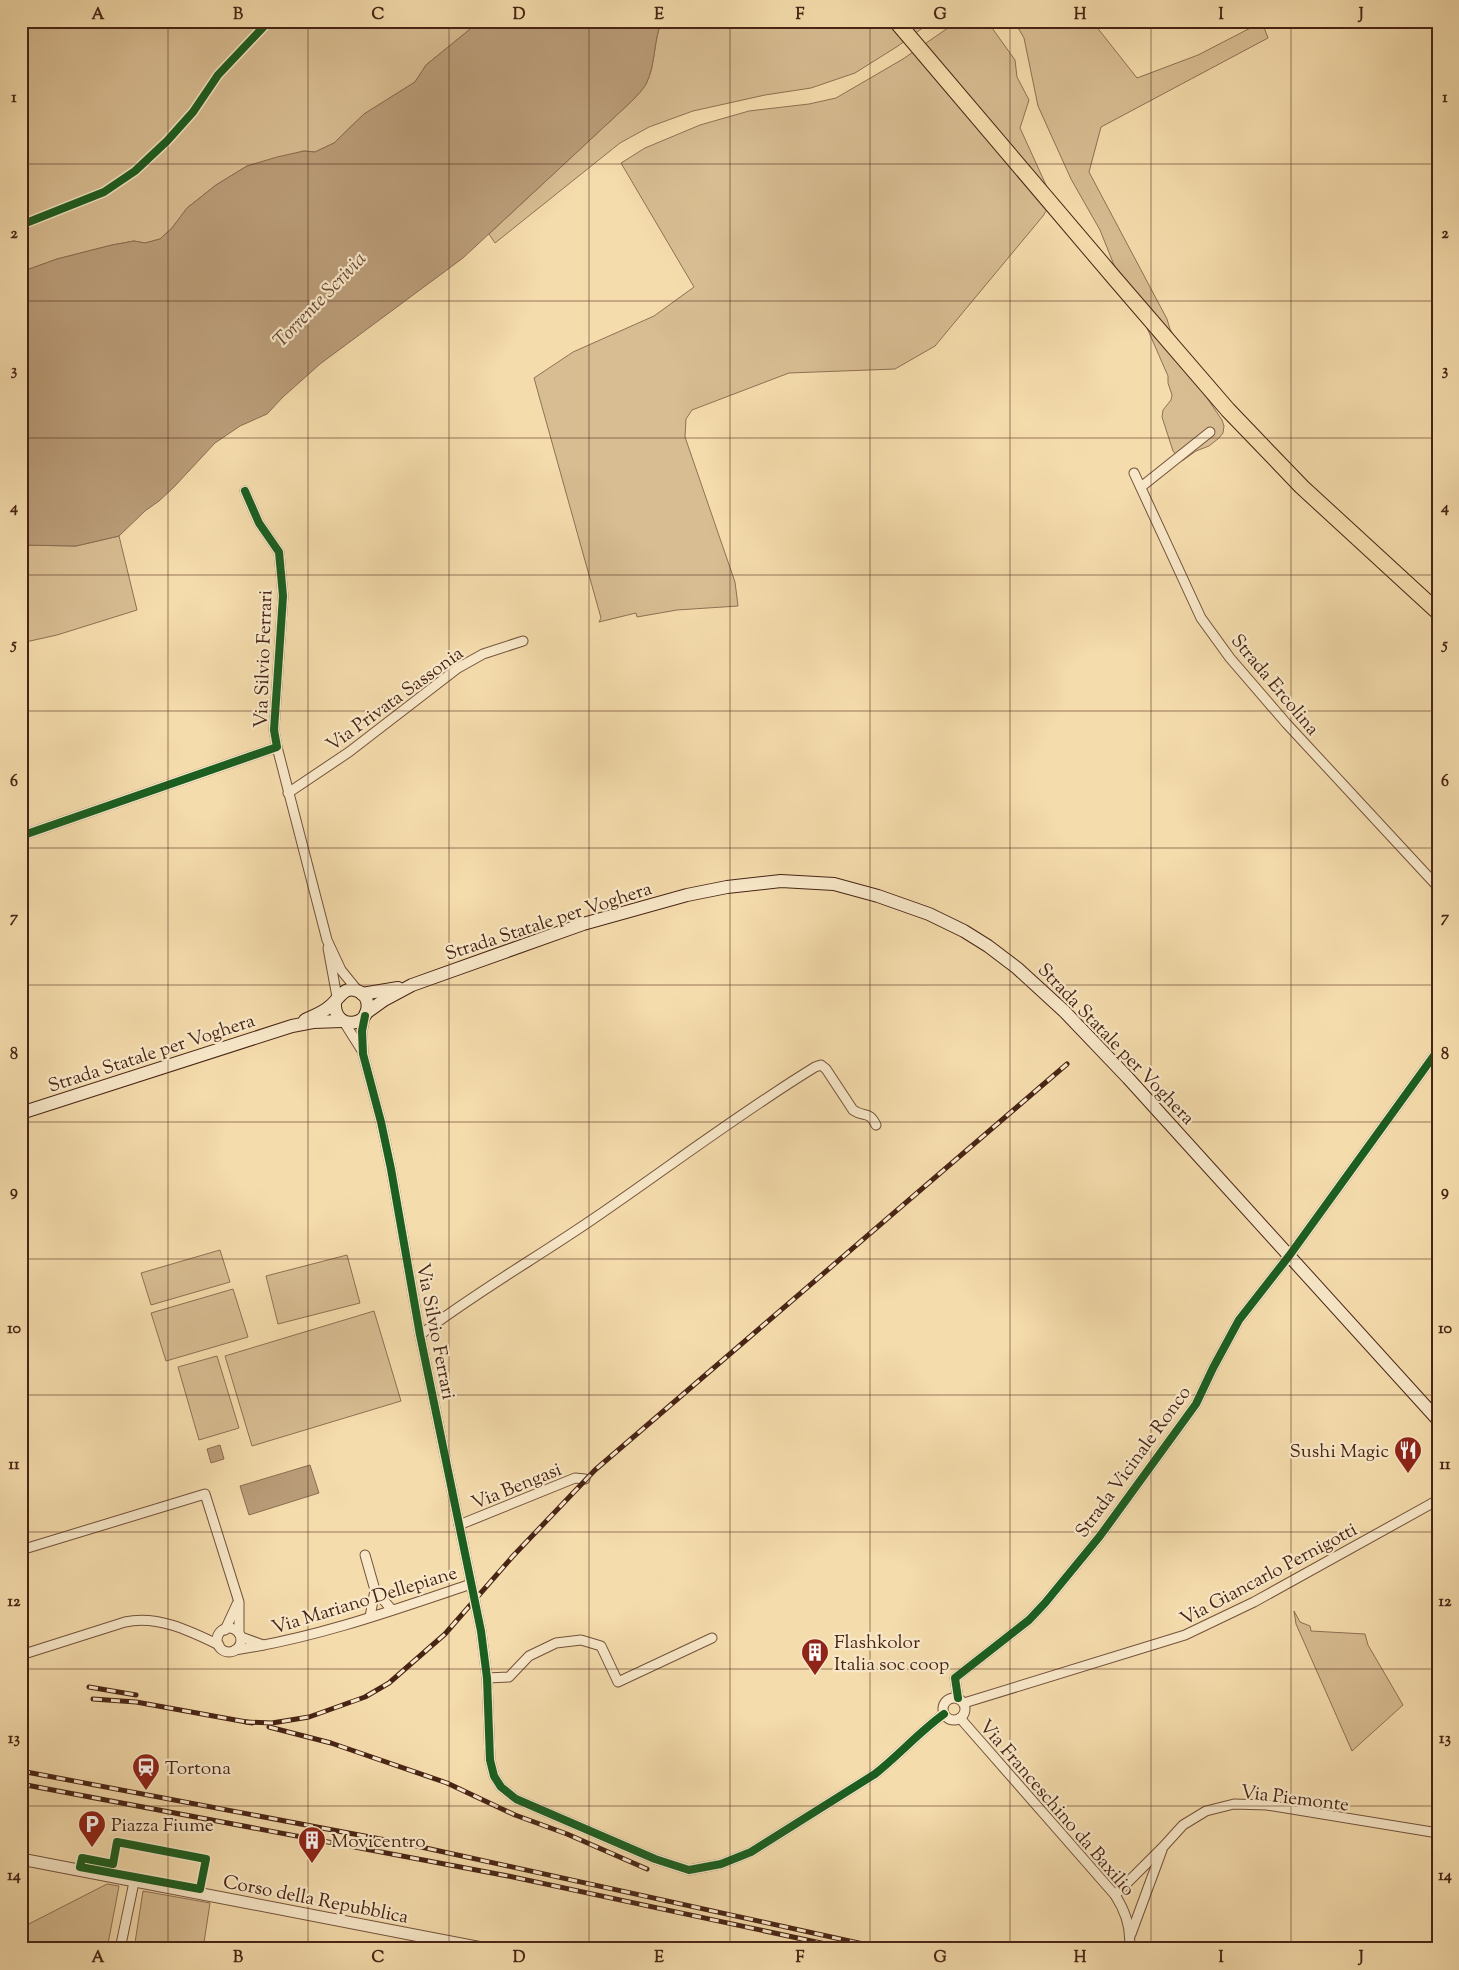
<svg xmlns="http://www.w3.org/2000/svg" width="1459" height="1970" font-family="'Sorts Mill Goudy',serif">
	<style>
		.green { fill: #d8bd92; stroke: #907054 }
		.water { fill: #ba9d79; stroke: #8c6d51 }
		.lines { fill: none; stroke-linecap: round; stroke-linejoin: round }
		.minor-casing { stroke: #73523b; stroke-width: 11 }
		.tertiary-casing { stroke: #73523b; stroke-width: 13 }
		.secondary-casing { stroke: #482415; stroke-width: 14 }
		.primary-casing { stroke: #482415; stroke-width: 17 }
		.minor { stroke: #f8e8c9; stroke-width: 9 }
		.tertiary { stroke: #f8e8c9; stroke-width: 11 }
		.secondary { stroke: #f8e8c9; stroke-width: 12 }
		.primary { stroke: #f5dcac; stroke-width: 15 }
		.rail-casing { stroke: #482415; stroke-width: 5 }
		.rail { stroke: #f8e8c9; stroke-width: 3; stroke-dasharray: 9; stroke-linecap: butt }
		.cycleway-casing { stroke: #f8e8c9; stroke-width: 11 }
		.cycleway { stroke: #1b5e20; stroke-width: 8 }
		.grid { fill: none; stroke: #482415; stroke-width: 1; stroke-opacity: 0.55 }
		.labels { text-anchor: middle; stroke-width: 4.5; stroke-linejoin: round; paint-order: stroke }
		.street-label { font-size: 19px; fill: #482415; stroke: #f8e8c9 }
		.poi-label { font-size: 19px; fill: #482415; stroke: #f8e8c9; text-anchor: start }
		.water-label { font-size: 20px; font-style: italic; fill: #6a4833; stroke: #f8e8c9 }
		.neatline { fill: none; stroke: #482415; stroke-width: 2 }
		.grid-label { font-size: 16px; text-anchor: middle; font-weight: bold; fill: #482415 }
	</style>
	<rect width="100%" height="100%" fill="#f5dcac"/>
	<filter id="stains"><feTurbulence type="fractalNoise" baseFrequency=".004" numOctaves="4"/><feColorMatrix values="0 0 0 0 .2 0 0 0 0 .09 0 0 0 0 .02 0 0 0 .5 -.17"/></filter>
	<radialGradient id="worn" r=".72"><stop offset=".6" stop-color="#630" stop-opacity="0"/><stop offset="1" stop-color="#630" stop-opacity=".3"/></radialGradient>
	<g class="green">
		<polygon points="21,21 141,21 142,25 148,21 480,21 426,65 415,82 364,114 334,143 315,152 304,151 247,166 216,185 187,208 172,228 160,239 145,243 134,241 112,245 57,259 21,272"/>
		<path d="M662,21H932L898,46L855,73L811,88L765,95L693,111L649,127L620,143L495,243L489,234L633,100C637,95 643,90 646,84C656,65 653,41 662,21Z"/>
		<polygon points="958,21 987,21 1015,60 1017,77 1029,100 1020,128 1051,196 1051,203 1043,216 935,346 895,369 789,373 692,410 686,419 685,437 735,582 738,606 677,610 637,617 636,613 599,622 601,618 534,378 573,352 654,316 694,287 621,163 645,148 700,125 749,111 809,104 836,98 903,59"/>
		<polygon points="1014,21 1092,21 1137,78 1198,55 1262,22 1268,38 1101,127 1089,172 1167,319 1170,329 1205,395 1222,420 1224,426 1223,433 1219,438 1209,446 1196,451 1182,461 1173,451 1162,417 1163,410 1171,400 1172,395 1168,383 1168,376 1140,312 1116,270 1100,230 1071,179 1038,106 1024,38"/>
		<polygon points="119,536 137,610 57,635 21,643 21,545 76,546"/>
		<polygon points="220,1250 230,1282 151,1305 141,1273"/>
		<polygon points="347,1255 360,1303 278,1324 266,1276"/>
		<polygon points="233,1289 248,1337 166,1361 151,1313"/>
		<polygon points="374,1311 401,1401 252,1446 225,1356"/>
		<polygon points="217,1356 239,1428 199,1440 178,1367"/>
		<polygon points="1294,1611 1300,1622 1310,1626 1311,1631 1365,1634 1368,1645 1403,1705 1352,1751 1296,1624"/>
		<polygon points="107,1884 119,1886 107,1949 21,1949 21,1928"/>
		<polygon points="143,1891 210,1903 203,1949 134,1949"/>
	</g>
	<g class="water">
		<path d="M480,21H662C653,40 656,65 646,84C643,90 637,95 633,100L463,258L320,364L283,397L267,414L240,426L215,443L174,487L159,501L145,511L119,536L76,546L21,545V272L57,259L112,245L134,241L145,243L160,239L172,228L187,208L216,185L247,166L277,157L304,151L315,152L334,143L364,114L415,82L426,65Z"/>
		<polygon points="220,1445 224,1459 211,1463 207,1449"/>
		<polygon points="310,1465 319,1493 249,1515 240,1486"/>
	</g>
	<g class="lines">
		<g class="minor-casing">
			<g id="minor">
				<polyline points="1134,473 1201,618 1230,658 1286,723 1438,887"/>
				<polyline points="1141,487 1210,432"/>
				<polyline points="245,491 259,523 279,552 283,596 274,730 277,747 327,940 341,970 358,991"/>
				<polyline points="288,793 349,752 458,668 483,654 523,641"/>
				<polyline points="21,836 277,747"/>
				<polyline points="328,948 337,997"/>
				<path d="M365,1017L362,1031L363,1054L381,1122L391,1169L420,1335L481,1631L487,1678L490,1760L494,1776L501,1787L516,1799L655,1859L689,1870L721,1864L751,1852L875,1774C899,1755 919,1732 944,1714"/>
				<polyline points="344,1022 361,1049"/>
				<path d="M420,1335C476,1292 538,1257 596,1217C669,1167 740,1113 815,1067L821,1065L826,1069L853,1110C864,1118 869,1110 876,1125"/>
				<polyline points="459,1525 575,1478 585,1479"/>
				<polyline points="21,1550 205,1494 239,1602 239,1633"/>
				<polyline points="365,1555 375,1590 392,1610"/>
				<polyline points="370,1617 375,1590"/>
				<circle cx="229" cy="1640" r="12"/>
				<polyline points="225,1630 237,1604"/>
				<polyline points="241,1637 263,1645"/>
				<path d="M235,1650C316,1638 394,1610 471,1584"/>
				<path d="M21,1655L125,1622C158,1615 190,1631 219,1645"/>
				<polyline points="487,1678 509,1677 529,1656 556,1643 581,1640 601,1646 618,1682 712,1638"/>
				<circle cx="954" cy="1709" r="11"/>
				<polyline points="958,1698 955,1678 1029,1620 1045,1603 1100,1536 1196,1404 1213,1368 1239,1320 1289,1256 1438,1050"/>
				<polyline points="964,1703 1185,1635 1254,1602 1438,1500"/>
				<path d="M960,1718L1115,1895C1126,1912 1132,1929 1129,1949"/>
				<polyline points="1115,1895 1163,1847 1183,1825 1206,1811 1234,1804 1267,1805 1438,1833"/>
				<polyline points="1131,1934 1162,1850"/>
				<polyline points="120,1949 134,1882"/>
			</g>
		</g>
		<g class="tertiary-casing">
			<polyline id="tertiary" points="21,1859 487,1949"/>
		</g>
		<g class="secondary-casing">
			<g id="secondary">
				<polyline points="362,994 398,988"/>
				<polyline points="366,1013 384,1000 412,985 583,924 687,895 727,887 781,881 834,884 878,896 929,914 964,931 988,946 1017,968 1064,1011 1128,1078 1438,1420"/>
				<path d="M305,1020C313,1016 322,1013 329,1007C339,1000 344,983 360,992C372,999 369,1019 356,1022C342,1026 334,1015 335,1002"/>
				<polyline points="21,1113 292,1026 313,1022 342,1021"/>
			</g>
		</g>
		<g class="primary-casing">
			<polyline id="primary" points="896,21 1116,280 1228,410 1302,487 1438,612"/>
		</g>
		<use href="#minor" class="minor"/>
		<use href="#tertiary" class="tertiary"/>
		<use href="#secondary" class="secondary"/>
		<use href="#primary" class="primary"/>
		<g class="rail-casing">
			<g id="rail">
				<polyline points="89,1687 136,1695"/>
				<polyline points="93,1699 136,1702 252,1723"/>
				<polyline points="246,1722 272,1723 309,1717 365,1697 389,1683 445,1634 513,1556 595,1470 1067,1064"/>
				<polyline points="269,1727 331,1743 447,1783 515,1815 567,1834 647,1869"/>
				<polyline points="21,1771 412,1845 886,1949"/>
				<polyline points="21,1784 508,1876 849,1949"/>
			</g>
		</g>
		<use href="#rail" class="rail"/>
		<g class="cycleway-casing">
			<g id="cycleway">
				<polyline points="21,225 104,192 135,171 167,141 193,112 218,75 269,21"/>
				<polyline points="21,836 277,747 274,730 283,596 279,552 259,523 245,491"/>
				<path d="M365,1016L362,1031L363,1054L381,1122L391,1169L420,1335L481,1631L487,1678L490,1760L494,1776L501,1787L516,1799L655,1859L689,1870L721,1864L751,1852L875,1774C899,1755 919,1732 944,1714"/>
				<polyline points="958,1698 955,1678 1029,1620 1045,1603 1100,1536 1196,1404 1213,1368 1239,1320 1289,1256 1438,1050"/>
				<polygon points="117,1842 206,1859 200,1889 80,1867 82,1858 113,1864"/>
			</g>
		</g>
		<use href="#cycleway" class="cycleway"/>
	</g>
	<path class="grid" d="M168,21V1949M308,21V1949M449,21V1949M589,21V1949M730,21V1949M870,21V1949M1010,21V1949M1151,21V1949M1291,21V1949M21,164H1438M21,301H1438M21,438H1438M21,575H1438M21,711H1438M21,848H1438M21,985H1438M21,1122H1438M21,1259H1438M21,1395H1438M21,1532H1438M21,1669H1438M21,1806H1438"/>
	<defs>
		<g id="restaurant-pin" transform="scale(1.4375)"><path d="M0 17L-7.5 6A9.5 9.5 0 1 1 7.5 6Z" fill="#8f2418" stroke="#f8e8c9"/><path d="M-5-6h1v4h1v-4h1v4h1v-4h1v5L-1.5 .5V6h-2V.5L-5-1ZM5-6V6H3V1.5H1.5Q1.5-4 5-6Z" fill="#fff"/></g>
		<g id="building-pin" transform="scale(1.4375)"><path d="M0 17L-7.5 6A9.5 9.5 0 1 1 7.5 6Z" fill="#8f2418" stroke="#f8e8c9"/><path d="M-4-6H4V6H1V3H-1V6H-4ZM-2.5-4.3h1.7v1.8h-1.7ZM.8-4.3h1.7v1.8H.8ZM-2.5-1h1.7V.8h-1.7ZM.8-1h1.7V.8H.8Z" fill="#fff"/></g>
		<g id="station-pin" transform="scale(1.4375)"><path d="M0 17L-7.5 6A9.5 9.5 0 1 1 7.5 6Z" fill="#8f2418" stroke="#f8e8c9"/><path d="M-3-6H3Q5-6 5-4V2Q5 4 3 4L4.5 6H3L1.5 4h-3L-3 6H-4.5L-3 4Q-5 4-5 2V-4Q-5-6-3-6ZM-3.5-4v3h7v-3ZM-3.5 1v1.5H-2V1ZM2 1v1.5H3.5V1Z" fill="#fff"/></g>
		<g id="parking-pin" transform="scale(1.4375)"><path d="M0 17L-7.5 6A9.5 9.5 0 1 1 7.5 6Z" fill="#8f2418" stroke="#f8e8c9"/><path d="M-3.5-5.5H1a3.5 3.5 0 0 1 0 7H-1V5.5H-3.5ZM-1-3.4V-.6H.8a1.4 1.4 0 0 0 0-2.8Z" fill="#fff"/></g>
	</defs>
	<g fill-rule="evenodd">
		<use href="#restaurant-pin" x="1408" y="1450"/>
		<use href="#building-pin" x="815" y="1652"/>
		<use href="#station-pin" x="146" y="1767"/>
		<use href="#parking-pin" x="92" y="1824"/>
		<use href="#building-pin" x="312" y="1840"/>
	</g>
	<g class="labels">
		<g class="street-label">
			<text transform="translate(262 659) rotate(-88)" y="7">Via Silvio Ferrari</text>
			<text transform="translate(1276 684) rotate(50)" y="7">Strada Ercolina</text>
			<text transform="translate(394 698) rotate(-36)" y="7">Via Privata Sassonia</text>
			<text transform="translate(548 920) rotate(-18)" y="7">Strada Statale per Voghera</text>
			<text transform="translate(1117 1043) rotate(46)" y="7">Strada Statale per Voghera</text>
			<text transform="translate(151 1052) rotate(-18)" y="7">Strada Statale per Voghera</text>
			<text transform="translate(437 1331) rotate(79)" y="7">Via Silvio Ferrari</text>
			<text transform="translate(1132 1461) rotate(-54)" y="7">Strada Vicinale Ronco</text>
			<text transform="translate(516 1485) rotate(-22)" y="7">Via Bengasi</text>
			<text transform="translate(1268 1573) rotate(-28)" y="7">Via Giancarlo Pernigotti</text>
			<text transform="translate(364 1599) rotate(-17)" y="7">Via Mariano Dellepiane</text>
			<text transform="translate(1295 1797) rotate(7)" y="7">Via Piemonte</text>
			<text transform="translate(1058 1807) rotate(49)" y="7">Via Franceschino da Baxilio</text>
			<text transform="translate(316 1898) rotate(11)" y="7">Corso della Repubblica</text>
		</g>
		<g class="poi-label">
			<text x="1389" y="1457" text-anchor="end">Sushi Magic</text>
			<text x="834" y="1648">Flashkolor<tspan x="834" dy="22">Italia soc coop</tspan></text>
			<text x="165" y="1774">Tortona</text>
			<text x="111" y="1831">Piazza Fiume</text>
			<text x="331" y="1847">Movicentro</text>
		</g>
		<g class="water-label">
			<text transform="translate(319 299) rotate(-46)" y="7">Torrente Scrivia</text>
		</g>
	</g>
	<rect width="1459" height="1970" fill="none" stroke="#f5dcac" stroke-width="55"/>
	<rect x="28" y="28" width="1404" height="1914" class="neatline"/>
	<g class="grid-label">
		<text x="98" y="19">A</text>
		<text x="238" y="19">B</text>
		<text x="378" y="19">C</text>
		<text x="519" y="19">D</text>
		<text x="659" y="19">E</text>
		<text x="800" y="19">F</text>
		<text x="940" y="19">G</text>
		<text x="1080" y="19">H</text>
		<text x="1221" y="19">I</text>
		<text x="1361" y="19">J</text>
		<text x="14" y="102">1</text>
		<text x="1445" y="102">1</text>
		<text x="14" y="238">2</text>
		<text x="1445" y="238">2</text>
		<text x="14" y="375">3</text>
		<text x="1445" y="375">3</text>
		<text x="14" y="512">4</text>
		<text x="1445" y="512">4</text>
		<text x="14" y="649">5</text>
		<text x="1445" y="649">5</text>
		<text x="14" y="786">6</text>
		<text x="1445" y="786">6</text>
		<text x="14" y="922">7</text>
		<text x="1445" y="922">7</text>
		<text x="14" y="1059">8</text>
		<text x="1445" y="1059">8</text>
		<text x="14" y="1196">9</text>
		<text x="1445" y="1196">9</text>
		<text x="14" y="1333">10</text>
		<text x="1445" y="1333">10</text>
		<text x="14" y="1469">11</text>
		<text x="1445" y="1469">11</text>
		<text x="14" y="1606">12</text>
		<text x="1445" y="1606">12</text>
		<text x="14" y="1743">13</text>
		<text x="1445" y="1743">13</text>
		<text x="14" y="1880">14</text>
		<text x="1445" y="1880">14</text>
		<text x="98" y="1962">A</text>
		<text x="238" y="1962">B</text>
		<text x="378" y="1962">C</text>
		<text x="519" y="1962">D</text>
		<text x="659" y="1962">E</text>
		<text x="800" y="1962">F</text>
		<text x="940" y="1962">G</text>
		<text x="1080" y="1962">H</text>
		<text x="1221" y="1962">I</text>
		<text x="1361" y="1962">J</text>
	</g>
	<rect width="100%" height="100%" filter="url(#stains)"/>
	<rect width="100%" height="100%" fill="url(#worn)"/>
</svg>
